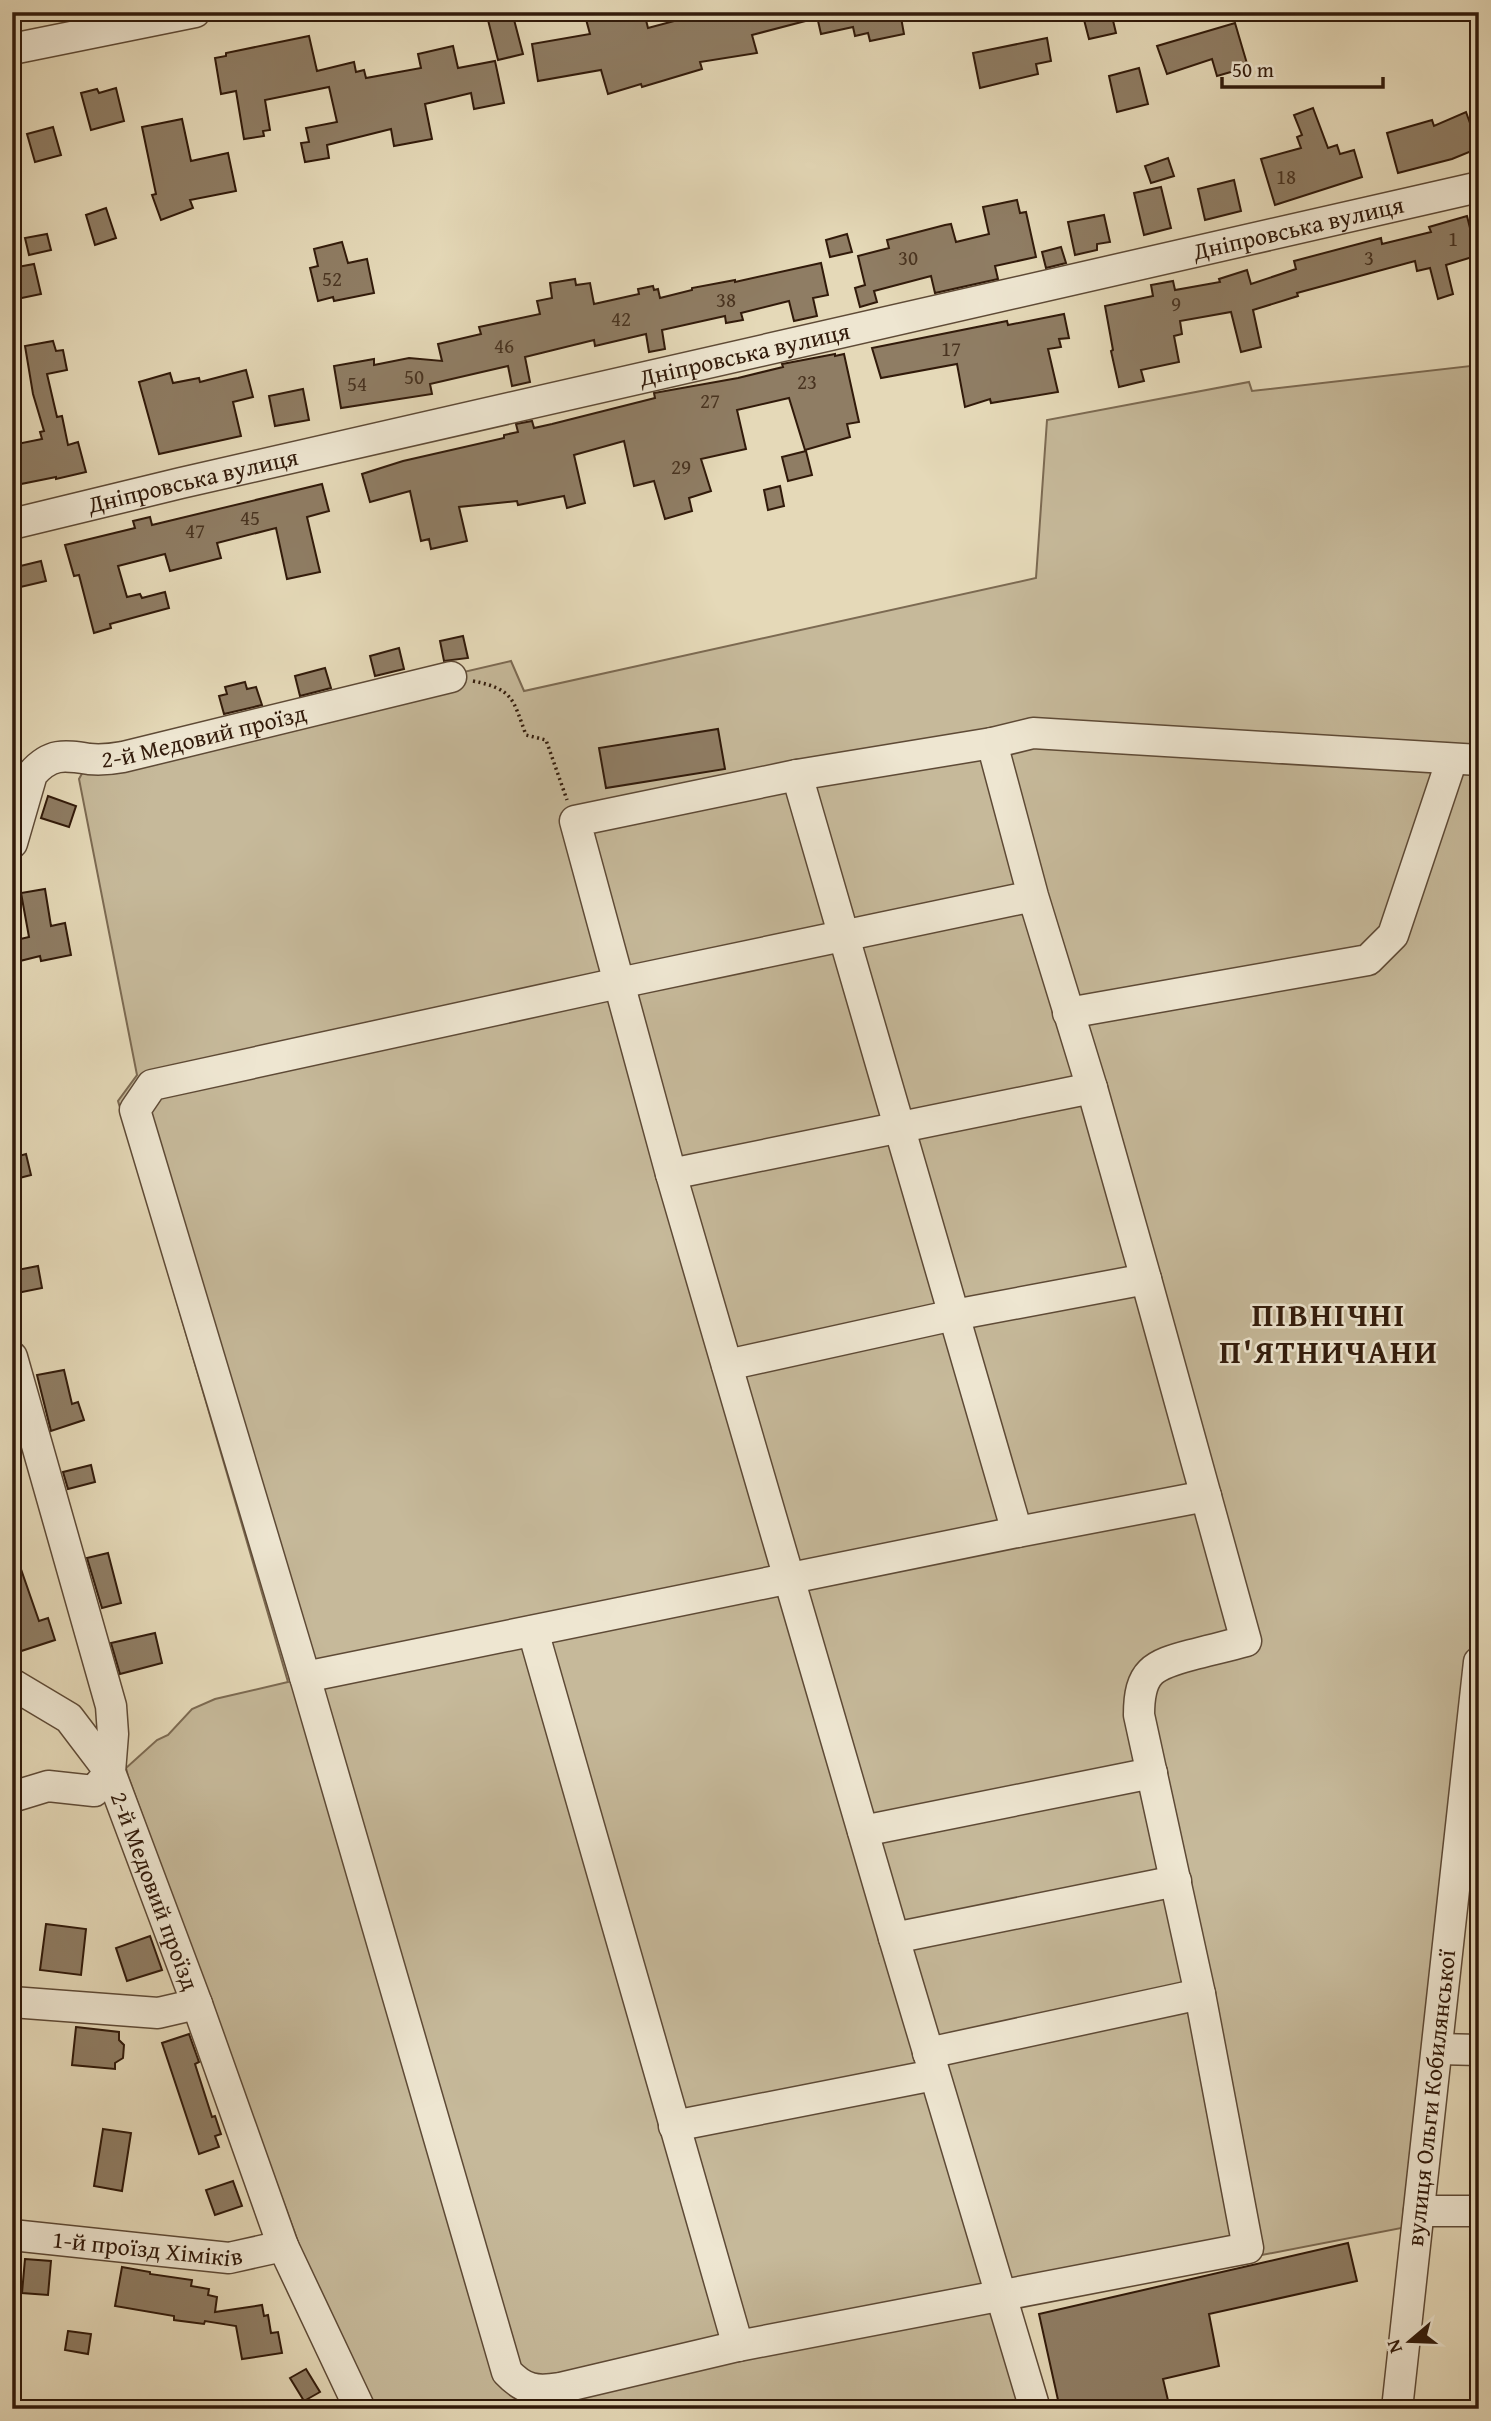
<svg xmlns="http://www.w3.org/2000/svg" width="1491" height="2421" font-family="'Gentium Book Plus',serif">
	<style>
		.green { fill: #c6b99a; stroke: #7c6a52; stroke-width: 2 }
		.building { fill: #8f7d64; stroke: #311a0a; stroke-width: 2 }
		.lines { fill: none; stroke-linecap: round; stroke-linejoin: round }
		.minor-casing { stroke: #5e4a36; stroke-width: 33 }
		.path { stroke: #311a0a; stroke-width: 3.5; stroke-dasharray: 2 3.5; stroke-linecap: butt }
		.minor { stroke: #eee6d1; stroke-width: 30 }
		.labels { text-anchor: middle; stroke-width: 5; stroke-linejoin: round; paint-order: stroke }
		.number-label { font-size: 21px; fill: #483320 }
		.street-label { font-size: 24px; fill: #311a0a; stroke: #eee6d1 }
		.district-label { font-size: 32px; font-weight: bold; letter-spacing: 2px; fill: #311a0a; stroke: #eee6d1 }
	</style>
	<rect width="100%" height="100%" fill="#e5d9b8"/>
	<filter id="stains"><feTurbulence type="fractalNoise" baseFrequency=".00286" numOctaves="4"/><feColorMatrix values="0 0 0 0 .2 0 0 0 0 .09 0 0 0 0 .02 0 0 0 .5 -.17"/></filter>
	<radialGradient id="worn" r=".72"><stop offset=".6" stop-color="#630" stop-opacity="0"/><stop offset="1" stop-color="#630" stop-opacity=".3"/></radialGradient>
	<polygon class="green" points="1479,365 1479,1662 1417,2225 1035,2299 1018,2310 1046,2409 373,2409 301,2250 128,1776 126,1768 157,1740 168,1735 192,1709 215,1699 288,1682 118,1101 137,1075 79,779 90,759 511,661 524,691 1036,578 1047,420 1249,382 1252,391"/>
	<g class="building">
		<polygon points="486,12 512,12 523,54 498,60"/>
		<polygon points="584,12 644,12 648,28 693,16 693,12 816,12 817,18 752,35 757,53 700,62 702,69 642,87 641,84 608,94 601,70 538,81 532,44 590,34"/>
		<polygon points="816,12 900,12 904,34 870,41 868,33 855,36 853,27 821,34"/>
		<polygon points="1082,12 1111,12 1116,33 1089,39"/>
		<polygon points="1235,23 1248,67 1217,76 1212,59 1167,74 1157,46"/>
		<polygon points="309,36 317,71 354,62 356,72 364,70 366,78 421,68 418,54 453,46 458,68 495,61 504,103 474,109 471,93 425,104 432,139 394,146 391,129 327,145 329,158 305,162 301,143 309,142 306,128 337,122 329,87 265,100 270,130 263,131 264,136 244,139 236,91 221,94 215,58 226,56 226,53"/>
		<polygon points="1047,38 1051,61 1036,64 1038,74 980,88 973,53"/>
		<polygon points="1139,68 1148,104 1117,112 1109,76"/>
		<polygon points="116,88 124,121 91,130 81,93 97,89 99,93"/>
		<polygon points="1313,108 1328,148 1337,145 1340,154 1354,150 1362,177 1275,205 1261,159 1301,148 1297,137 1302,135 1294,115"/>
		<polygon points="1466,112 1479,148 1452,159 1398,173 1387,133 1432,120 1434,126"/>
		<polygon points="182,119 191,161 228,153 236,191 190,200 193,208 161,220 152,195 156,194 142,127"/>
		<polygon points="53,127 61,155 35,162 27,134"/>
		<polygon points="1168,158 1174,176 1151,183 1145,166"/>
		<polygon points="1234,180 1241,211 1205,220 1198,189"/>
		<polygon points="1161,187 1171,228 1144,235 1134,193"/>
		<polygon points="1017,200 1020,213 1026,212 1036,257 995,266 998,279 935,293 931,276 874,291 877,302 860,307 855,288 865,285 858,256 889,248 887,240 945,225 951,224 956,242 989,234 983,207"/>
		<polygon points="106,208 116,238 95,245 86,215"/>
		<polygon points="1104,215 1110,242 1097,244 1097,250 1075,255 1068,222"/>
		<polygon points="1467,216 1473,240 1479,238 1479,255 1446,265 1453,294 1438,299 1430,268 1417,271 1415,261 1297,293 1298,296 1253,310 1261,347 1241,352 1231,312 1180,321 1182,334 1174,336 1179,362 1141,370 1144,381 1119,387 1111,351 1113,350 1105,306 1153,296 1151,285 1173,281 1175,290 1220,282 1219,279 1247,270 1251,284 1296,269 1294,261 1381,238 1382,244 1431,232 1429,227"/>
		<polygon points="47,234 51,250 29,255 25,238"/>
		<polygon points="847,234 852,252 830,257 826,240"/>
		<polygon points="342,242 348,263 367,259 374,293 334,301 333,297 318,301 310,268 318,266 314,249"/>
		<polygon points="1061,247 1066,263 1046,268 1042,252"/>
		<polygon points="821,263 828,295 813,298 817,316 794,321 789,301 741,313 743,320 726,323 725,316 662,330 665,349 649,352 646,334 595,346 594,340 525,357 530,382 512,386 508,366 430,384 432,394 341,408 334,366 374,359 374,365 409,358 442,361 438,344 481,334 479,327 540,314 537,301 552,298 550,283 575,279 576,285 590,283 594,304 639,294 638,289 653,286 654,290 658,289 660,298 692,290 692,288 735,280 735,282"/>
		<polygon points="34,264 41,294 12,300 12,268"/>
		<polygon points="1064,314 1069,338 1059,339 1061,347 1048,349 1058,392 991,403 990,399 965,407 957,364 881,378 872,348 1007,321 1008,325"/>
		<polygon points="53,341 56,351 63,350 67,370 47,374 57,417 62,416 68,445 78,442 86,472 56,479 56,477 16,485 12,467 12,445 42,439 40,432 44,431 33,394 25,346"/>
		<polygon points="835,354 835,356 844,354 859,422 847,424 850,437 805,450 789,398 737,410 746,449 701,459 711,491 689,498 692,511 665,519 654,481 634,486 624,441 574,455 585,503 567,508 564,496 518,505 517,501 459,507 467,541 431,549 429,539 421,541 410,491 370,502 362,474 403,461 504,438 504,435 518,432 516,424 532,421 534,428 552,424 655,398 654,393 738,378 783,367 782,364"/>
		<polygon points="246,370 253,397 233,402 241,436 159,454 139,382 170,373 173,383 199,378 200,382"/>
		<polygon points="303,389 309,420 275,426 269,396"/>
		<polygon points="806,451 812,475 788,481 782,457"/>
		<polygon points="322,484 329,511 307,517 320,572 287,579 276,528 217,543 221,558 170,571 165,554 118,566 127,597 140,594 142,598 165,592 169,608 110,624 111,628 94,633 79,575 74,576 65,545 135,528 133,521 150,517 152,525"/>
		<polygon points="780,486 784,506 768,510 764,490"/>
		<polygon points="41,561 46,581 12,589 12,568"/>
		<polygon points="463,636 468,658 444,661 440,641"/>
		<polygon points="399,648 404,669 375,676 370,656"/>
		<polygon points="325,668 331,688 300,696 295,676"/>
		<polygon points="245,682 247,689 256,687 262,705 224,714 219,696 227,694 225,687"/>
		<polygon points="718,729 725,769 606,788 599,748"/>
		<polygon points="48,796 76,806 69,827 41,818"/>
		<polygon points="45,889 51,926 65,923 71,955 41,961 40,956 16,962 12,941 29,937 21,893"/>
		<polygon points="26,1154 31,1175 12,1180 12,1158"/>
		<polygon points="38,1266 42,1288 12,1294 12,1271"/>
		<polygon points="64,1370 72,1404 78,1402 84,1420 51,1431 37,1375"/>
		<polygon points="91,1465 95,1482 68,1489 63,1472"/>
		<polygon points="12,1552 15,1552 39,1621 48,1618 55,1640 12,1654"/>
		<polygon points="108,1553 121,1603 102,1608 87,1558"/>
		<polygon points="155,1633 162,1663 120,1674 111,1643"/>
		<polygon points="46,1924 86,1929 81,1975 40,1970"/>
		<polygon points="150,1936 162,1970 127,1981 116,1948"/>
		<polygon points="76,2027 119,2032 119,2040 124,2045 123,2058 115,2063 115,2069 72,2065"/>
		<polygon points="189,2034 199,2062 195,2064 212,2117 215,2116 221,2134 215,2136 219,2147 199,2154 162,2043"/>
		<polygon points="103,2129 131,2133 122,2191 94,2186"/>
		<polygon points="233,2181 242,2206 215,2215 206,2190"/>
		<polygon points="1348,2243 1357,2281 1209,2314 1219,2366 1163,2379 1170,2409 1060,2409 1039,2314"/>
		<polygon points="25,2259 51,2261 48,2295 22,2293"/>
		<polygon points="122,2267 150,2272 150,2274 192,2280 191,2286 209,2289 208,2295 217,2297 215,2312 262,2305 264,2316 268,2315 271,2333 278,2332 282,2353 242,2359 236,2326 205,2321 204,2324 174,2320 174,2316 115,2306"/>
		<polygon points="68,2331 91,2334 88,2354 65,2350"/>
		<polygon points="306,2369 320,2392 304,2401 290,2378"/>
	</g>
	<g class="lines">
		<g class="minor-casing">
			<g id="minor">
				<polyline points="12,49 195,12"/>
				<path id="s1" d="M12,524L181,483L1479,187"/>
				<path d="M992,743L1033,896L1092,1088L1146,1279L1246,1641C1228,1646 1210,1650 1191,1655C1153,1665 1139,1671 1139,1715L1200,1994L1248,2248L738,2346L560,2388C536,2392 524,2390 507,2372L305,1677L135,1110L152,1085L619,983L1033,896"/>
				<polyline points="797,775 1017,1532"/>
				<path id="s2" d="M12,843L32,774C50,753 64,755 89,759C100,760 112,759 123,757L451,677"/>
				<polyline points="1068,1013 1368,960 1393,935 1452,759"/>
				<polyline points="671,1174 1092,1088"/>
				<path id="s3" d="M12,1357L111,1706L113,1734L110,1772L197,2004L283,2246L360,2409"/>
				<polyline points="727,1365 954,1315 1146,1279"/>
				<polyline points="533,1631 738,2346"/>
				<polyline points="305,1677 1017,1532 1206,1496"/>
				<polyline points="12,1684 69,1718 110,1772"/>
				<polyline points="12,1797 48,1786 94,1791 110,1772"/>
				<polyline points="863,1831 1152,1773"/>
				<polyline points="894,1938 1176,1881"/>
				<polyline points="12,2002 158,2013 197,2004"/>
				<polyline points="1438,2049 1479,2050"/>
				<polyline points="928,2053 1200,1994"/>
				<polyline points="674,2126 934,2075"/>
				<polyline points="1419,2211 1479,2211"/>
				<path id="s4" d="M12,2235L229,2258L283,2246"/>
				<polyline points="1035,2409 894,1938 671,1174 575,821 797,775 992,743 1033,733 1479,760"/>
				<path id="s5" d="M1397,2409L1479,1662"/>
			</g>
		</g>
		<path class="path" d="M473,681C514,689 513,700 526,735L546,740L567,800"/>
		<use href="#minor" class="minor"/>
	</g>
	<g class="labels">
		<g class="number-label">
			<text x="1286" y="184">18</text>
			<text x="1453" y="246">1</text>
			<text x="908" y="265">30</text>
			<text x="1369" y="265">3</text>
			<text x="332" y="286">52</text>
			<text x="726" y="307">38</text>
			<text x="1176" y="311">9</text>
			<text x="621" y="326">42</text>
			<text x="504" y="353">46</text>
			<text x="951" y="356">17</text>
			<text x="414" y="384">50</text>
			<text x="807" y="389">23</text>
			<text x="357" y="391">54</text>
			<text x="710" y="408">27</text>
			<text x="681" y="474">29</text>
			<text x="250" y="525">45</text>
			<text x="195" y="538">47</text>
		</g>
		<g class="street-label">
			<text dy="8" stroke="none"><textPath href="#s1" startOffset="1320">Дніпровська вулиця</textPath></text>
			<text dy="8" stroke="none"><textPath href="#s1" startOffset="752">Дніпровська вулиця</textPath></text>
			<text dy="8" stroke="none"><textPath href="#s1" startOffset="186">Дніпровська вулиця</textPath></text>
			<text dy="8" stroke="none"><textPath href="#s2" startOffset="252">2-й Медовий проїзд</textPath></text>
			<text dy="8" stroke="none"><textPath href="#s3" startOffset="556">2-й Медовий проїзд</textPath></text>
			<text dy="8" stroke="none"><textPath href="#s5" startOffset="313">вулиця Ольги Кобилянської</textPath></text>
			<text dy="8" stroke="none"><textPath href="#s4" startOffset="136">1-й проїзд Хіміків</textPath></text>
		</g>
		<g class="district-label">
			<text x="1329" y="1326">ПІВНІЧНІ<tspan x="1329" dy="37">П'ЯТНИЧАНИ</tspan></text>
		</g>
	</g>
	<rect width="1491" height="2421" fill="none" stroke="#e5d9b8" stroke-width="42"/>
	<rect x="14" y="14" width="1463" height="2393" fill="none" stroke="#311a0a" stroke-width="3.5"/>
	<rect x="21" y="21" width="1449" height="2379" fill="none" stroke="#311a0a" stroke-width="2"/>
	<g transform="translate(1410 2341) rotate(251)" stroke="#eee6d1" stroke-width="5" paint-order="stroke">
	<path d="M0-5L12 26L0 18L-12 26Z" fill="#311a0a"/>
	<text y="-10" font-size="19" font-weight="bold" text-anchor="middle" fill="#311a0a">N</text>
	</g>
	<path d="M1222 77v10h161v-10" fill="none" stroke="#311a0a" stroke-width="3.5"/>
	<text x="1232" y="77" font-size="21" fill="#311a0a" stroke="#eee6d1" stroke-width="5" paint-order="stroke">50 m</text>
	<rect width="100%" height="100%" filter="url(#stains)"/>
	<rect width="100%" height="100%" fill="url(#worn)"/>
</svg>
